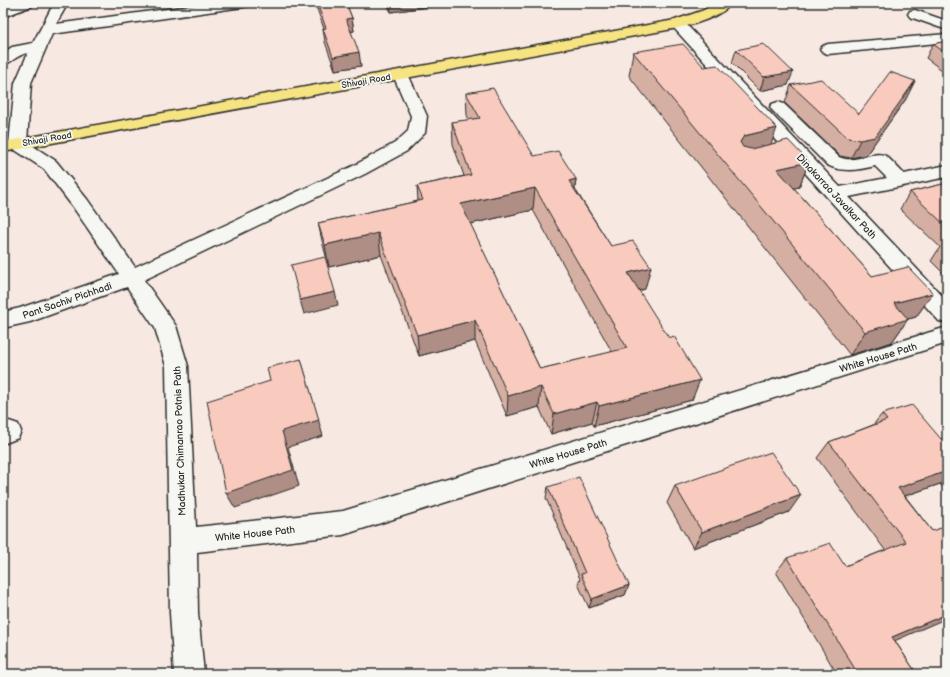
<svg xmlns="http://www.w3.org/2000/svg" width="950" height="677" font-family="'Balsamiq Sans',sans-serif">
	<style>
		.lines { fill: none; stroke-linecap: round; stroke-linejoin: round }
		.minor-casing { stroke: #2b2b2b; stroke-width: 3 }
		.highway-casing { stroke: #2b2b2b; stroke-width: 3 }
		.minor { fill: #f6f6f2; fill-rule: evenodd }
		.highway { fill: #f6e381; fill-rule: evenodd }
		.wall { fill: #d6afa3; stroke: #2b2b2b; fill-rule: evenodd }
		.shaded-wall { fill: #ae8e85; stroke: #2b2b2b }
		.building { fill: #f9cbbe; stroke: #2b2b2b; fill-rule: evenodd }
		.labels { text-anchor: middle; stroke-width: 3.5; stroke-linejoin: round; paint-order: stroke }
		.far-street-label { font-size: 9px; fill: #2b2b2b; stroke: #f6f6f2 }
		.street-label { font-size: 10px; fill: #2b2b2b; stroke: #f6f6f2 }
	</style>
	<rect width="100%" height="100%" fill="#f7e9e2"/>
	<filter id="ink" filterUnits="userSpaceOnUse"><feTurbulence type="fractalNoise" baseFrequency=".025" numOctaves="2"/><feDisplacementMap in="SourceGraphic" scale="8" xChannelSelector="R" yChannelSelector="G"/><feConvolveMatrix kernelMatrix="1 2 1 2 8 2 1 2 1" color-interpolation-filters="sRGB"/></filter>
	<g filter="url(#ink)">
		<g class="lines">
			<g class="minor-casing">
				<g id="minor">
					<polygon points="15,3 34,3 32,6 3,17 3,8"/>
					<path d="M54,3H68L56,24L212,3H250L248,6L243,7L52,34L31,83L27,142L56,161L87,199L135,267L353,166L395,143L408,131L411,116L393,75L395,72L401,70L407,72L427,116L425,133L407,151L365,174L144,280L176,326L188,366L196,527L343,511L947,327V343L343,535L197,552L198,613L204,674H174L170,613L166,366L155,328L127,287L30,322L3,328V312L20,308L119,274L73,207L44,169L12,148L9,144L15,83L28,53C18,54 13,62 3,65V53L12,47L33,43Z"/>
					<polygon points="915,10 947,21 947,30 910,17 908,14 910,11"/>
					<path d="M678,20L683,21L840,187L887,178L875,166C858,170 843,173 827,165L772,110L770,107L772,104L778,102L784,104L839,157C855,165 874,149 886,156C892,161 899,169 904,174L947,165V177L849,197L947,301V323L939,321L673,27L671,24L673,21Z"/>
					<polygon points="947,34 947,42 828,54 823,52 820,49 823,46 828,44"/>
					<polygon points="9,421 18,424 21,431 18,438 3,444 3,423"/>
				</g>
			</g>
			<g class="highway-casing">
				<path id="highway" d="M715,3H732C723,16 693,25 678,28L3,152V142L675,20L704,10Z"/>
			</g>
			<use href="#minor" class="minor"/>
			<use href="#highway" class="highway"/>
		</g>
		<g class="wall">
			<polygon points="315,3 346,3 352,18 354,31 351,32 361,66 335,70 325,42 323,29 324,29"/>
			<polygon points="386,3 434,3 434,6 391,12"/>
			<polygon points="947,41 947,74 926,58 933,44"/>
			<polygon points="736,50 788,85 760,91 732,63"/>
			<polygon points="633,52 771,144 809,162 799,187 794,188 872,276 933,293 916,317 908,319 892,342 850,355 629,76"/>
			<polygon points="791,85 859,114 906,99 866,155 851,158 840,156 785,103"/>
			<path d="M466,93L534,156L576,179L575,189L611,246L645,289L639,291L692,400L594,426L592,422L551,434L539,407L507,416L475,341L419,356L381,255L329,267L323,245L318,223L418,201L417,186L464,176L453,144L452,122L469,120L467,115ZM533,210L612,352L540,369L470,224Z"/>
			<polygon points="947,183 947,277 931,261 940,247 900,209 910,192"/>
			<polygon points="882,414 941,439 947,437 947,493 940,484 905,496 932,531 895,641 917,674 837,674 776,572 787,558 845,566 885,550 817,458 829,442 873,425"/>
			<polygon points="675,486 789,512 693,548 667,503"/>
			<polygon points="548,487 629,585 625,595 589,608 578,584 580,579 546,498"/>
		</g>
		<g class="shaded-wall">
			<polygon points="390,3 434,3 434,6 391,12"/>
			<polygon points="352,18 354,31 348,32 346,19"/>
			<polygon points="359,52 361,66 335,70 333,57"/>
			<polygon points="793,72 788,85 760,91 764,77"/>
			<polygon points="915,81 906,99 866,155 851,158 860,140"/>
			<polygon points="777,128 768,153 736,161 740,142 744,136"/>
			<polygon points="809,162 799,187 768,194 777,169"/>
			<polygon points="576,179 573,201 569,181"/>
			<polygon points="535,188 533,210 461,226 461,204"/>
			<polygon points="378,233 381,255 329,267 325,245"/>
			<polygon points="651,267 645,289 623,295 628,273"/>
			<polygon points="335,292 338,305 304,314 300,300"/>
			<polygon points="933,293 916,317 908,319 892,342 850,355 865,332 894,303"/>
			<polygon points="475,320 475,341 419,356 417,335"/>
			<polygon points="301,359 323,436 288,447 299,486 235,508 226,493 282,431"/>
			<polygon points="700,380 692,400 594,426 599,406"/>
			<polygon points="541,387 539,407 507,416 508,396"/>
			<polygon points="597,402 592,422 551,434 554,414"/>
			<polygon points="947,471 947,477 940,484 884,503 898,488"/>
			<polygon points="801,495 789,512 693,548 702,532"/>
			<polygon points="629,585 625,595 589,608 592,599"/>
			<polygon points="947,614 947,618 876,649 892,637"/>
		</g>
		<g class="building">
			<polygon points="317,3 346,3 352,18 346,19 359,52 333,57 323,29 326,28"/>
			<polygon points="947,41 947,54 933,44"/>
			<polygon points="683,44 704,67 717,65 777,128 744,136 740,142 743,147 751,149 788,140 809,162 777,169 872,276 908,267 933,293 894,303 908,319 865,332 633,52"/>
			<polygon points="764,44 793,72 764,77 736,50"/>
			<polygon points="890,72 915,81 875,137 860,140 848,138 791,85 821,79 859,114"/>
			<path d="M493,88L534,156L558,151L576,179L569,181L611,246L633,241L651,267L628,273L669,338L674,336L700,380L599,406L597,402L554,414L541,387L508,396L475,320L417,335L378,233L325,245L318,223L423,200L417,186L471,175L452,122L480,118L466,93ZM535,188L627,348L540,369L461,204Z"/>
			<polygon points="947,183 947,227 910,192"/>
			<polygon points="947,243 947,250 942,245"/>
			<polygon points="325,257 335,292 300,300 291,265"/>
			<polygon points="301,359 319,420 282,431 293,470 226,493 207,401 270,381 267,368"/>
			<polygon points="912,405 941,439 947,437 947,471 898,488 932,531 947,526 947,614 892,637 917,674 858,674 787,558 830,543 845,566 906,542 829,442 887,420 882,414"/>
			<polygon points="771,452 801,495 702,532 675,486"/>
			<polygon points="579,477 629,585 592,599 581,574 585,573 548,487"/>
		</g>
	</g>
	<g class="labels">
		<g class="far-street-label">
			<text transform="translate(366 81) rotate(-10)" y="3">Shivaji Road</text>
			<text transform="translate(47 139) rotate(-10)" y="3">Shivaji Road</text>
		</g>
		<g class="street-label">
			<text transform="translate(837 196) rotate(47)" y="4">Dinakarrao Javalkar Path</text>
			<text transform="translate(67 300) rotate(-19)" y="4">Pant Sachiv Pichhadi</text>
			<text transform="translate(878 357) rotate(-17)" y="4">White House Path</text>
			<text transform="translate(179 441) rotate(-92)" y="4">Madhukar Chimanrao Potnis Path</text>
			<text transform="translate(568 453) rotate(-17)" y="4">White House Path</text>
			<text transform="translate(255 533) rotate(-6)" y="4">White House Path</text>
		</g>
	</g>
	<rect width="950" height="677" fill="none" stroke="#f6f6f2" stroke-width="16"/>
	<rect x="8" y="8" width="934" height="661" fill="none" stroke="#2b2b2b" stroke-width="1.5" filter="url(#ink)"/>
</svg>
